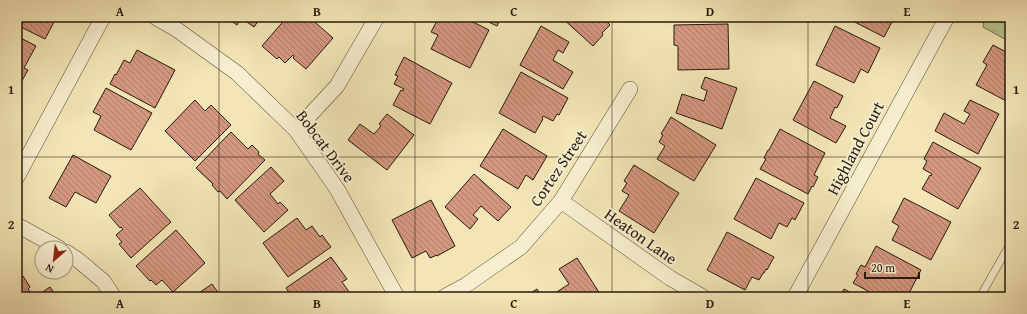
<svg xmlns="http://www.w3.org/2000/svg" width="1027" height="314" font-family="'Gentium Book Plus',serif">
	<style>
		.park { fill: url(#park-crowns); stroke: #707050 }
		.building { fill: url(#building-back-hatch); stroke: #271b10 }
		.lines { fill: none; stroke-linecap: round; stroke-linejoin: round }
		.service-casing { stroke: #5a4e39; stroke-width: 8 }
		.minor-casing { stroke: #5a4e39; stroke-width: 16 }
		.service { stroke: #f7eecf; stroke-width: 7 }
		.minor { stroke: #f7eecf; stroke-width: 15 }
		.grid { fill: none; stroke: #271b10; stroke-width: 1; stroke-opacity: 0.55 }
		.labels { text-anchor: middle; stroke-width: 4; stroke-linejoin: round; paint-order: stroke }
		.street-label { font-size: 16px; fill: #271b10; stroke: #f7eecf }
		.neatline { fill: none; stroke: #271b10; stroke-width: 1.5 }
		.grid-label { font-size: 13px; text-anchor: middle; font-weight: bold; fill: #271b10 }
	</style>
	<defs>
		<pattern id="park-crowns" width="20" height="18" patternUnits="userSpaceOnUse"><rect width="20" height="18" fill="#b8c590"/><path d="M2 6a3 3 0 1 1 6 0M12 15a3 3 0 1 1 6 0" fill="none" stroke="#9ea97b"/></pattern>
		<pattern id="building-back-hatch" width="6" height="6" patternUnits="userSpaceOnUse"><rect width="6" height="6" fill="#d4977f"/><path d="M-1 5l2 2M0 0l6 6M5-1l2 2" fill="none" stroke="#ac7a67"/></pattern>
	</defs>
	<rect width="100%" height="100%" fill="#f3e5b5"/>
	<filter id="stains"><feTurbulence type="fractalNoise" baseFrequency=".005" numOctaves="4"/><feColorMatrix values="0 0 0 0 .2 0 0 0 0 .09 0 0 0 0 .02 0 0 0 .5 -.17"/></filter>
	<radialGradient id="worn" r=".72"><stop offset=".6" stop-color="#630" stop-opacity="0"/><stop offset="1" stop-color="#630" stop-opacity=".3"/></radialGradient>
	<polygon class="park" points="984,17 1010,17 1010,42 983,27"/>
	<g class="building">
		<polygon points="17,17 45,17 54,22 45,39 17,25"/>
		<polygon points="222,17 261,17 254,27 241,18 237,25 230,20 229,21"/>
		<polygon points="287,17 309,17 333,38 306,69 293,58 294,57 293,55 285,63 279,57 277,59 262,46"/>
		<polygon points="439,17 463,17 489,30 470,68 431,49 438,35 431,32"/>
		<polygon points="478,17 501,17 497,26"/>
		<polygon points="561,17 606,17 604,19 610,25 602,33 603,35 593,46"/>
		<polygon points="845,17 890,17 889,18 893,20 884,37"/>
		<polygon points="728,24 729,69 678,70 678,46 674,45 674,25"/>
		<polygon points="541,26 569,42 563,53 558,50 553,60 573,72 563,89 520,65"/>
		<polygon points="835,26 880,48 868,73 861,69 854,83 816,65"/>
		<polygon points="17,36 36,46 24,68 28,70 19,86 17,85"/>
		<polygon points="993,45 1010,54 1010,103 976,85 987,65 983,62"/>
		<polygon points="137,50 175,70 155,108 110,84 115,74 116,75 124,60 130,63"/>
		<polygon points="404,57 452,83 430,124 393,105 401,90 403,91 404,89 394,84 398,76 395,75"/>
		<polygon points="521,72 568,98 559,115 557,114 553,121 543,116 542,118 543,119 535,133 499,113"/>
		<polygon points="705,77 737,88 722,129 676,113 682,94 704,101 707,91 701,88"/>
		<polygon points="814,81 843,96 837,108 835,107 830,118 846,126 836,143 793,120"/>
		<polygon points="106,88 152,113 131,150 94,130 101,116 93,112"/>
		<polygon points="195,100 205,111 211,105 231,125 195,161 165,131"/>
		<polygon points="970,100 999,114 978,154 935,131 944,113 964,124 970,114 964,111"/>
		<polygon points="387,114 414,135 387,170 348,140 360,124 374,134 381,126 379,124"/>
		<polygon points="671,117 716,145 694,181 657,159 665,146 659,142 663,135 661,134"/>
		<polygon points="503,129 547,156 533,180 526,175 518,189 480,166"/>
		<polygon points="780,129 825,153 814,175 818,177 813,187 812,186 808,194 760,169 766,159 764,158 768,150 769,150"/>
		<polygon points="231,132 248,149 252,145 259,152 258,154 265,160 227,199 220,191 218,192 212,185 213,184 196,168"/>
		<polygon points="933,142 981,168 958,209 922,189 930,175 931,176 932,174 923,169 927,161 924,159"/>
		<polygon points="73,155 111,176 96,203 75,192 66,207 49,198"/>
		<polygon points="634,165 679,193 654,233 619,211 629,195 622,191 627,183 624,181"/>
		<polygon points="271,167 284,181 270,194 278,204 280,202 288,210 264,232 235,200"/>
		<polygon points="474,174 511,207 498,221 481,206 473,215 478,219 470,229 445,207"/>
		<polygon points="756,178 804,203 795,220 792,218 787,227 779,223 771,239 734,219"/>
		<polygon points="140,188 171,222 131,258 119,244 122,242 116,235 123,229 121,227 120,228 109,215"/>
		<polygon points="904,198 951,222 931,260 892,240 899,226 892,222"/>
		<polygon points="431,200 455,246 437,256 437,255 430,258 426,251 412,258 392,220"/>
		<polygon points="297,218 306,230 312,226 320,237 322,235 331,247 288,277 263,243"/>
		<polygon points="176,230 205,263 173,292 162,280 156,285 151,280 150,281 136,266"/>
		<polygon points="727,232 774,257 767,270 766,269 764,273 763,273 759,280 752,277 745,290 707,270"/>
		<polygon points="876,246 921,270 907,297 879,297 853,283 858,275 856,274 861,265 865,267"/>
		<polygon points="331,257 347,279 342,282 352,296 350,297 292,297 286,288"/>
		<polygon points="577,258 602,297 549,297 569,284 559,269"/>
		<polygon points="23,276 30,287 28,289 34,297 17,297 17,280"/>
		<polygon points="212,284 221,297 193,297"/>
		<polygon points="50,287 57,297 35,297"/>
		<polygon points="537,289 542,297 524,297"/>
		<polygon points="844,289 859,297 840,297"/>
	</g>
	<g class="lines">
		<g class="service-casing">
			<polyline id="service" points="980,297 1010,244"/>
		</g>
		<g class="minor-casing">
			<g id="minor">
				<polyline points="155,17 176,29 237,73 296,130 337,189 397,297"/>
				<polyline points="296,130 337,86 377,17"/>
				<polyline points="17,177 103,17"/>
				<polyline points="561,201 670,278 703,297"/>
				<polyline points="17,225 59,248"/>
				<polyline points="66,252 78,260 103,281 114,297"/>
				<polyline points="444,297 466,285 521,247 561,201 630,89"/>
				<polyline points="795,297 947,17"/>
			</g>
		</g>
		<use href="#service" class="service"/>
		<use href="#minor" class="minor"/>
	</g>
	<path class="grid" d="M219,17V297M415,17V297M612,17V297M808,17V297M17,157H1010"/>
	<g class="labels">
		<g class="street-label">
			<text transform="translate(326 146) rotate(53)" y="6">Bobcat Drive</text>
			<text transform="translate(855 148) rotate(-62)" y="6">Highland Court</text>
			<text transform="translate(558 168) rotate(-56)" y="6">Cortez Street</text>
			<text transform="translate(641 236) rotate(35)" y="6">Heaton Lane</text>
		</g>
	</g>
	<rect width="1027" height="314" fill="none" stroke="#f3e5b5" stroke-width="44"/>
	<g transform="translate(54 260) rotate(208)"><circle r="19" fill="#f7eecf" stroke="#a49a83"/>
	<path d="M0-3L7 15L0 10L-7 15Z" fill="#8f2418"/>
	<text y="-6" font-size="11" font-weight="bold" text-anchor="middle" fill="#271b10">N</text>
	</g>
	<path d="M865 272v6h54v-6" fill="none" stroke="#271b10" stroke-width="2"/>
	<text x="871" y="272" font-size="12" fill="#271b10" stroke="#f7eecf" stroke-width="3" paint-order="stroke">20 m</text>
	<rect x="22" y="22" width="983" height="270" class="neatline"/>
	<g class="grid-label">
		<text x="120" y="16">A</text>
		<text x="317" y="16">B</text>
		<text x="514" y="16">C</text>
		<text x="710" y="16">D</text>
		<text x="907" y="16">E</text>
		<text x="11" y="94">1</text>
		<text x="1016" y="94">1</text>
		<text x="11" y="229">2</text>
		<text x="1016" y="229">2</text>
		<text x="120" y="308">A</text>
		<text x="317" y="308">B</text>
		<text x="514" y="308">C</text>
		<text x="710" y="308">D</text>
		<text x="907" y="308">E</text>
	</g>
	<rect width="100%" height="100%" filter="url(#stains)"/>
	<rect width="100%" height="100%" fill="url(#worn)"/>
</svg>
